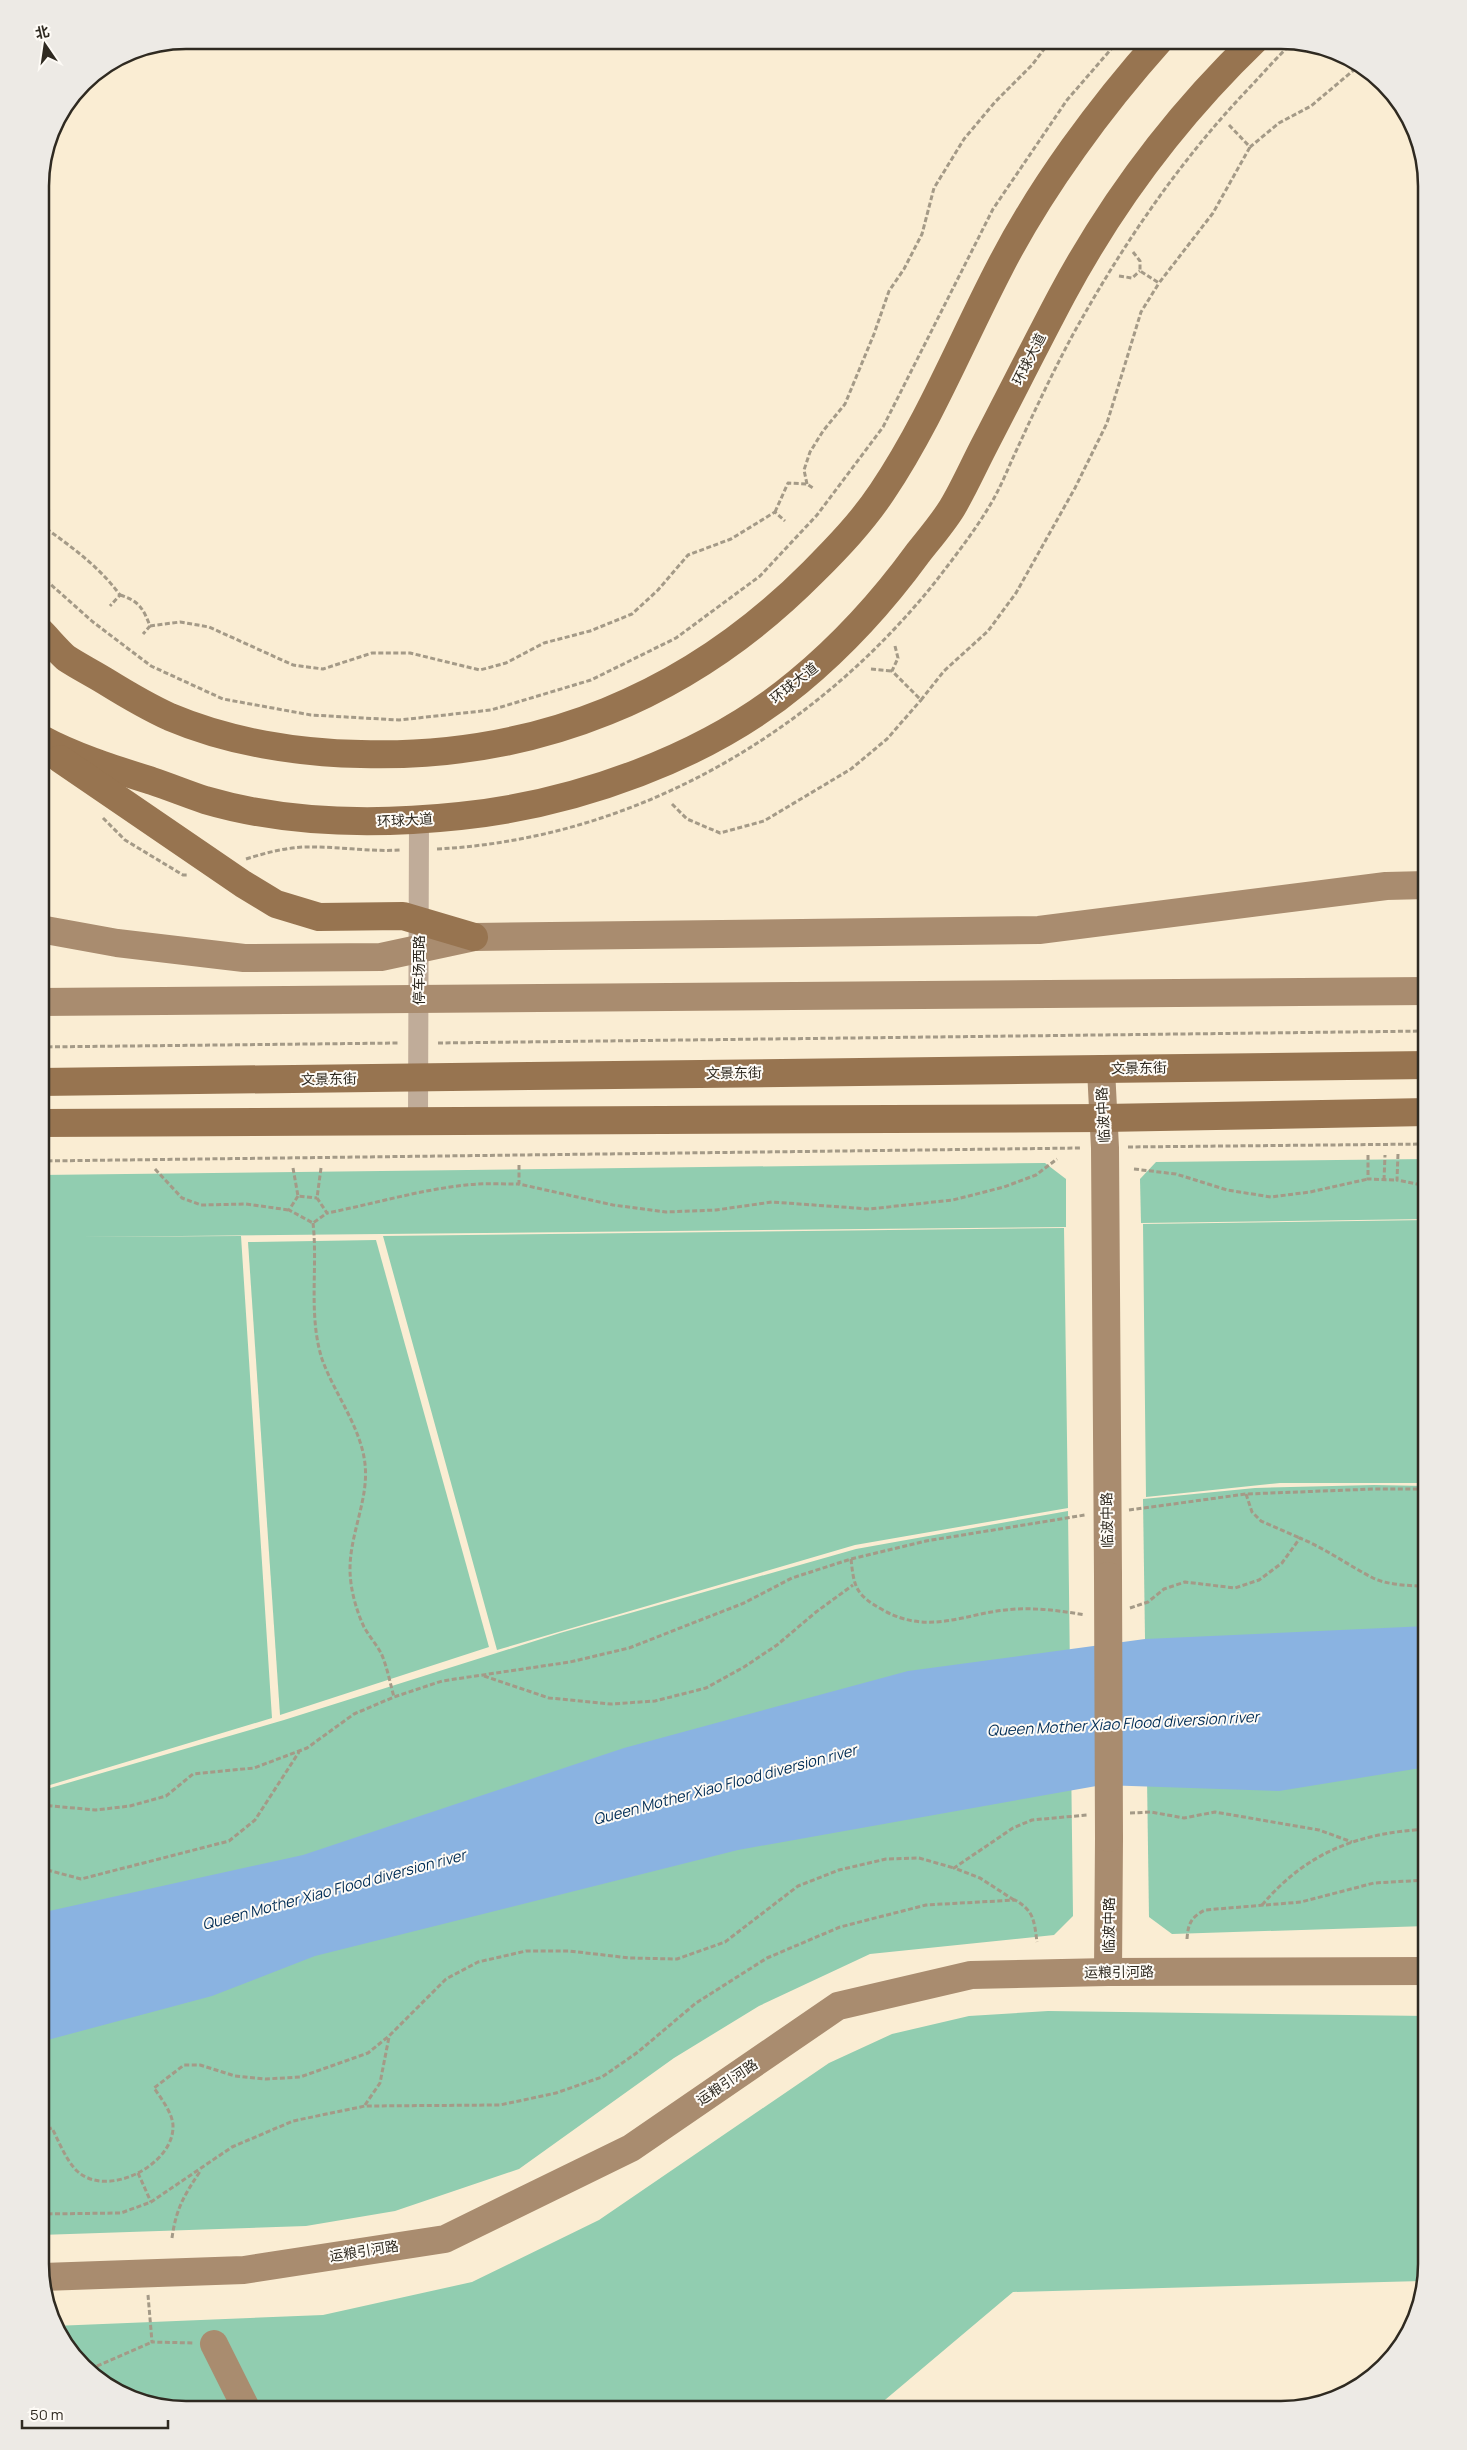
<svg xmlns="http://www.w3.org/2000/svg" width="1467" height="2450" font-family="Manrope,'Noto Sans SC',sans-serif">
	<style>
		.green { fill: #91cdb0 }
		.water { fill: #8ab3e1 }
		.lines { fill: none; stroke-linecap: round; stroke-linejoin: round }
		.path { stroke: #a49a87; stroke-width: 3; stroke-dasharray: 5 2.5; stroke-linecap: butt }
		.street { stroke: #c0ac99; stroke-width: 20 }
		.secondary { stroke: #a98c6f; stroke-width: 28 }
		.primary { stroke: #977450; stroke-width: 28 }
		.secondary-bridge { stroke: #a98c6f; stroke-width: 28 }
		.labels { text-anchor: middle; stroke-width: 4; stroke-linejoin: round; paint-order: stroke }
		.street-label { font-size: 14px; fill: #2f2a21; stroke: #fefbf6 }
		.water-label { font-size: 15px; font-style: italic; fill: #002d56; stroke: #fefbf6 }
		.rim { fill: none; stroke: #2f2a21; stroke-width: 2.5 }
	</style>
	<rect width="100%" height="100%" fill="#faedd3"/>
	<g class="green">
		<polygon points="1427,1159 1427,1219 1141,1223 1140,1179 1156,1162"/>
		<polygon points="1045,1163 1066,1179 1066,1227 78,1237 241,1236 272,1718 40,1788 40,1175"/>
		<polygon points="1427,1220 1427,1483 1280,1483 1146,1497 1143,1224"/>
		<polygon points="1064,1228 1068,1508 855,1545 497,1650 383,1236"/>
		<polygon points="376,1240 489,1647 280,1715 248,1242"/>
		<polygon points="1374,1485 1427,1486 1427,1926 1172,1934 1149,1917 1143,1499 1255,1488"/>
		<polygon points="1068,1511 1073,1916 1054,1935 870,1954 759,2006 674,2058 519,2169 395,2211 306,2226 40,2235 40,1791 284,1720 560,1633 856,1549"/>
		<polygon points="1048,2011 1427,2016 1427,2265 1422,2281 1013,2292 873,2410 176,2410 105,2386 55,2328 54,2326 323,2315 472,2282 599,2220 829,2063 892,2034 969,2016"/>
	</g>
	<polygon class="water" points="1427,1626 1427,1767 1279,1791 1102,1785 738,1850 315,1956 212,1996 40,2042 40,1913 303,1855 624,1748 908,1671 1145,1639"/>
	<g class="lines">
		<g class="path">
			<polyline points="1229,125 1250,147 1279,123 1311,106 1361,64"/>
			<polyline points="1133,252 1140,261 1140,271 1159,283 1213,213 1250,147"/>
			<polyline points="1119,276 1132,278 1140,271"/>
			<polyline points="807,484 804,470 810,452 823,431 845,404 874,334 889,291 904,269 922,234 934,188 964,139 995,102 1032,65 1051,40"/>
			<polyline points="775,512 788,483 807,484 813,488"/>
			<path d="M40,524C70,546 98,565 120,595L110,606"/>
			<polyline points="40,575 93,622 151,666 223,699 311,715 399,720 491,710 591,680 676,638 760,576 817,515 883,427 993,209 1067,100 1119,40"/>
			<path d="M120,595C139,601 143,608 150,626L143,634"/>
			<polyline points="150,626 180,622 209,627 293,665 323,669 372,653 410,653 480,670 506,663 544,643 590,631 632,614 658,590 688,555 731,539 775,512 785,521"/>
			<polyline points="895,646 898,658 892,671 921,700 944,671 988,631 1016,593 1075,488 1107,423 1141,312 1159,283"/>
			<polyline points="871,669 892,671"/>
			<polyline points="672,804 687,819 720,833 764,821 851,769 887,739 921,700"/>
			<polyline points="103,818 125,840 183,875 188,875"/>
			<path d="M437,849C634,839 815,733 936,581C956,555 977,528 993,500C1002,484 1009,466 1017,449C1034,412 1052,374 1071,338C1121,247 1179,161 1251,86C1265,71 1279,55 1294,41"/>
			<path d="M246,859C265,853 284,848 304,847C336,846 369,852 401,850"/>
			<polyline points="438,1043 1427,1031"/>
			<polyline points="40,1047 399,1043"/>
			<polyline points="1128,1147 1427,1144"/>
			<polyline points="1398,1154 1397,1180 1427,1186"/>
			<polyline points="1368,1155 1368,1179 1397,1180"/>
			<polyline points="40,1161 1082,1148"/>
			<polyline points="519,1165 519,1184 613,1205 666,1212 716,1210 772,1202 869,1209 953,1200 1004,1187 1036,1175 1057,1159"/>
			<polyline points="293,1168 298,1196 317,1198"/>
			<path d="M321,1168L317,1198L327,1213C373,1204 419,1190 466,1185C483,1183 502,1184 519,1184"/>
			<polyline points="155,1169 182,1198 201,1205 246,1204 289,1210"/>
			<polyline points="1134,1169 1176,1174 1227,1190 1271,1197 1310,1192 1368,1179"/>
			<polyline points="1384,1180 1385,1155"/>
			<polyline points="298,1196 289,1210 313,1223 327,1213"/>
			<path d="M313,1223C318,1267 308,1315 322,1359C334,1393 361,1427 365,1464C369,1499 350,1533 350,1569C350,1588 356,1610 364,1627C369,1636 376,1644 381,1653C387,1666 390,1683 394,1697"/>
			<polyline points="1246,1494 1252,1512 1261,1521 1300,1538"/>
			<polyline points="1129,1510 1246,1494 1374,1489 1427,1489"/>
			<path d="M851,1559C854,1588 856,1595 883,1610C931,1637 968,1611 1017,1609C1040,1608 1062,1611 1085,1615"/>
			<path d="M1130,1608L1148,1602L1164,1589L1185,1582L1235,1588L1259,1580L1282,1563L1300,1538C1326,1549 1348,1565 1373,1578C1387,1585 1411,1586 1427,1586"/>
			<polyline points="484,1676 549,1698 611,1704 655,1701 706,1688 744,1667 777,1645 816,1612 853,1585"/>
			<polyline points="40,1805 96,1810 130,1806 166,1796 193,1774 254,1768 307,1748 354,1714 394,1697 442,1681 570,1662 629,1648 744,1603 792,1578 851,1559 926,1541 1085,1515"/>
			<polyline points="1130,1813 1151,1812 1184,1818 1215,1812 1319,1830 1352,1842"/>
			<polyline points="40,1868 81,1879 229,1841 255,1820 299,1752"/>
			<polyline points="1014,1900 980,1878 954,1868 1013,1828 1032,1820 1087,1815"/>
			<path d="M1262,1905C1307,1852 1358,1833 1427,1829"/>
			<path d="M1187,1939C1188,1924 1191,1917 1205,1910L1301,1902L1374,1883L1427,1880"/>
			<polyline points="365,2105 380,2083 389,2037"/>
			<path d="M40,2132L52,2128C59,2142 66,2160 77,2171C107,2199 174,2165 173,2126C173,2114 161,2098 154,2088L184,2065H200L235,2076L266,2079L300,2077L368,2053L389,2036L446,1979L478,1962L526,1951H569L630,1958L677,1959L725,1942L798,1886L839,1870L886,1859L919,1858L954,1868"/>
			<polyline points="138,2173 151,2202"/>
			<path d="M40,2214L121,2213L151,2202L232,2147L293,2121L365,2106L500,2105L556,2093L602,2077L638,2052L696,2003L767,1958L840,1927L926,1905L1015,1900C1034,1911 1034,1920 1037,1942"/>
			<path d="M172,2238C176,2208 185,2194 201,2170"/>
			<polyline points="148,2295 152,2342 193,2343"/>
			<polyline points="90,2369 152,2342"/>
		</g>
		<polyline class="street" points="418,1121 419,820"/>
		<g class="secondary">
			<polyline points="40,929 117,943 244,958 381,957 474,937 1039,930 1386,886 1427,885"/>
			<polyline points="40,1002 1427,991"/>
			<polyline points="1101,1069 1105,1148 1108,1576"/>
			<polyline points="1108,1972 1109,1838"/>
			<polyline points="43,2277 244,2270 445,2239 631,2148 838,2006 971,1975 1108,1972 1427,1971"/>
			<polyline points="214,2344 247,2410"/>
		</g>
		<g class="primary">
			<path d="M40,631C48,639 57,650 66,658C78,666 92,673 105,681C126,694 148,707 170,717C229,742 298,753 361,754C537,759 690,696 813,572C838,547 862,522 882,492C929,422 961,342 1000,267C1041,187 1101,106 1160,40"/>
			<path d="M40,738C75,757 114,769 152,781C170,787 187,794 205,800C287,824 376,825 460,816C576,804 707,758 798,682C844,644 883,601 918,553C929,539 942,524 952,508C964,488 974,465 985,444C1011,394 1036,344 1062,295C1113,200 1178,114 1255,40"/>
			<polyline points="60,759 243,884 276,904 319,917 403,916 474,937"/>
			<polyline points="40,1082 1427,1065"/>
			<polyline points="40,1123 1104,1118 1427,1112"/>
		</g>
		<polyline class="secondary-bridge" points="1108,1576 1109,1838"/>
	</g>
	<g class="labels">
		<g class="street-label">
			<text transform="translate(1029 359) rotate(-63)" y="5">环球大道</text>
			<text transform="translate(794 683) rotate(-38)" y="5">环球大道</text>
			<text transform="translate(405 820) rotate(-3)" y="5">环球大道</text>
			<text transform="translate(419 970) rotate(-90)" y="5">停车场西路</text>
			<text transform="translate(1139 1068) rotate(-1)" y="5">文景东街</text>
			<text transform="translate(734 1073) rotate(-1)" y="5">文景东街</text>
			<text transform="translate(329 1079) rotate(-1)" y="5">文景东街</text>
			<text transform="translate(1103 1115) rotate(-93)" y="5">临波中路</text>
			<text transform="translate(1107 1520) rotate(-91)" y="5">临波中路</text>
			<text transform="translate(1109 1925) rotate(-90)" y="5">临波中路</text>
			<text transform="translate(1119 1972) rotate(-1)" y="5">运粮引河路</text>
			<text transform="translate(727 2082) rotate(-34)" y="5">运粮引河路</text>
			<text transform="translate(364 2251) rotate(-9)" y="5">运粮引河路</text>
		</g>
		<g class="water-label">
			<text transform="translate(1123 1724) rotate(-3)" y="5">Queen Mother Xiao Flood diversion river</text>
			<text transform="translate(725 1785) rotate(-15)" y="5">Queen Mother Xiao Flood diversion river</text>
			<text transform="translate(334 1890) rotate(-15)" y="5">Queen Mother Xiao Flood diversion river</text>
		</g>
	</g>
	<path d="M0 0H1467V2450H0ZM186 49H1281A137 137 0 0 1 1418 186V2264A137 137 0 0 1 1281 2401H186A137 137 0 0 1 49 2264V186A137 137 0 0 1 186 49Z" fill="#edeae5" fill-rule="evenodd"/>
	<path class="rim" d="M186 49H1281A137 137 0 0 1 1418 186V2264A137 137 0 0 1 1281 2401H186A137 137 0 0 1 49 2264V186A137 137 0 0 1 186 49Z"/>
	<g transform="translate(45 45) rotate(347)" stroke="#fefbf6" stroke-width="4" paint-order="stroke">
	<path d="M0-4L9 19L0 12L-9 19Z" fill="#2f2a21"/>
	<text y="-8" font-size="14" font-weight="bold" text-anchor="middle" fill="#2f2a21">北</text>
	</g>
	<path d="M22 2420v8h146v-8" fill="none" stroke="#2f2a21" stroke-width="2.5"/>
	<text x="30" y="2420" font-size="15" fill="#2f2a21" stroke="#fefbf6" stroke-width="4" paint-order="stroke">50 m</text>
</svg>
